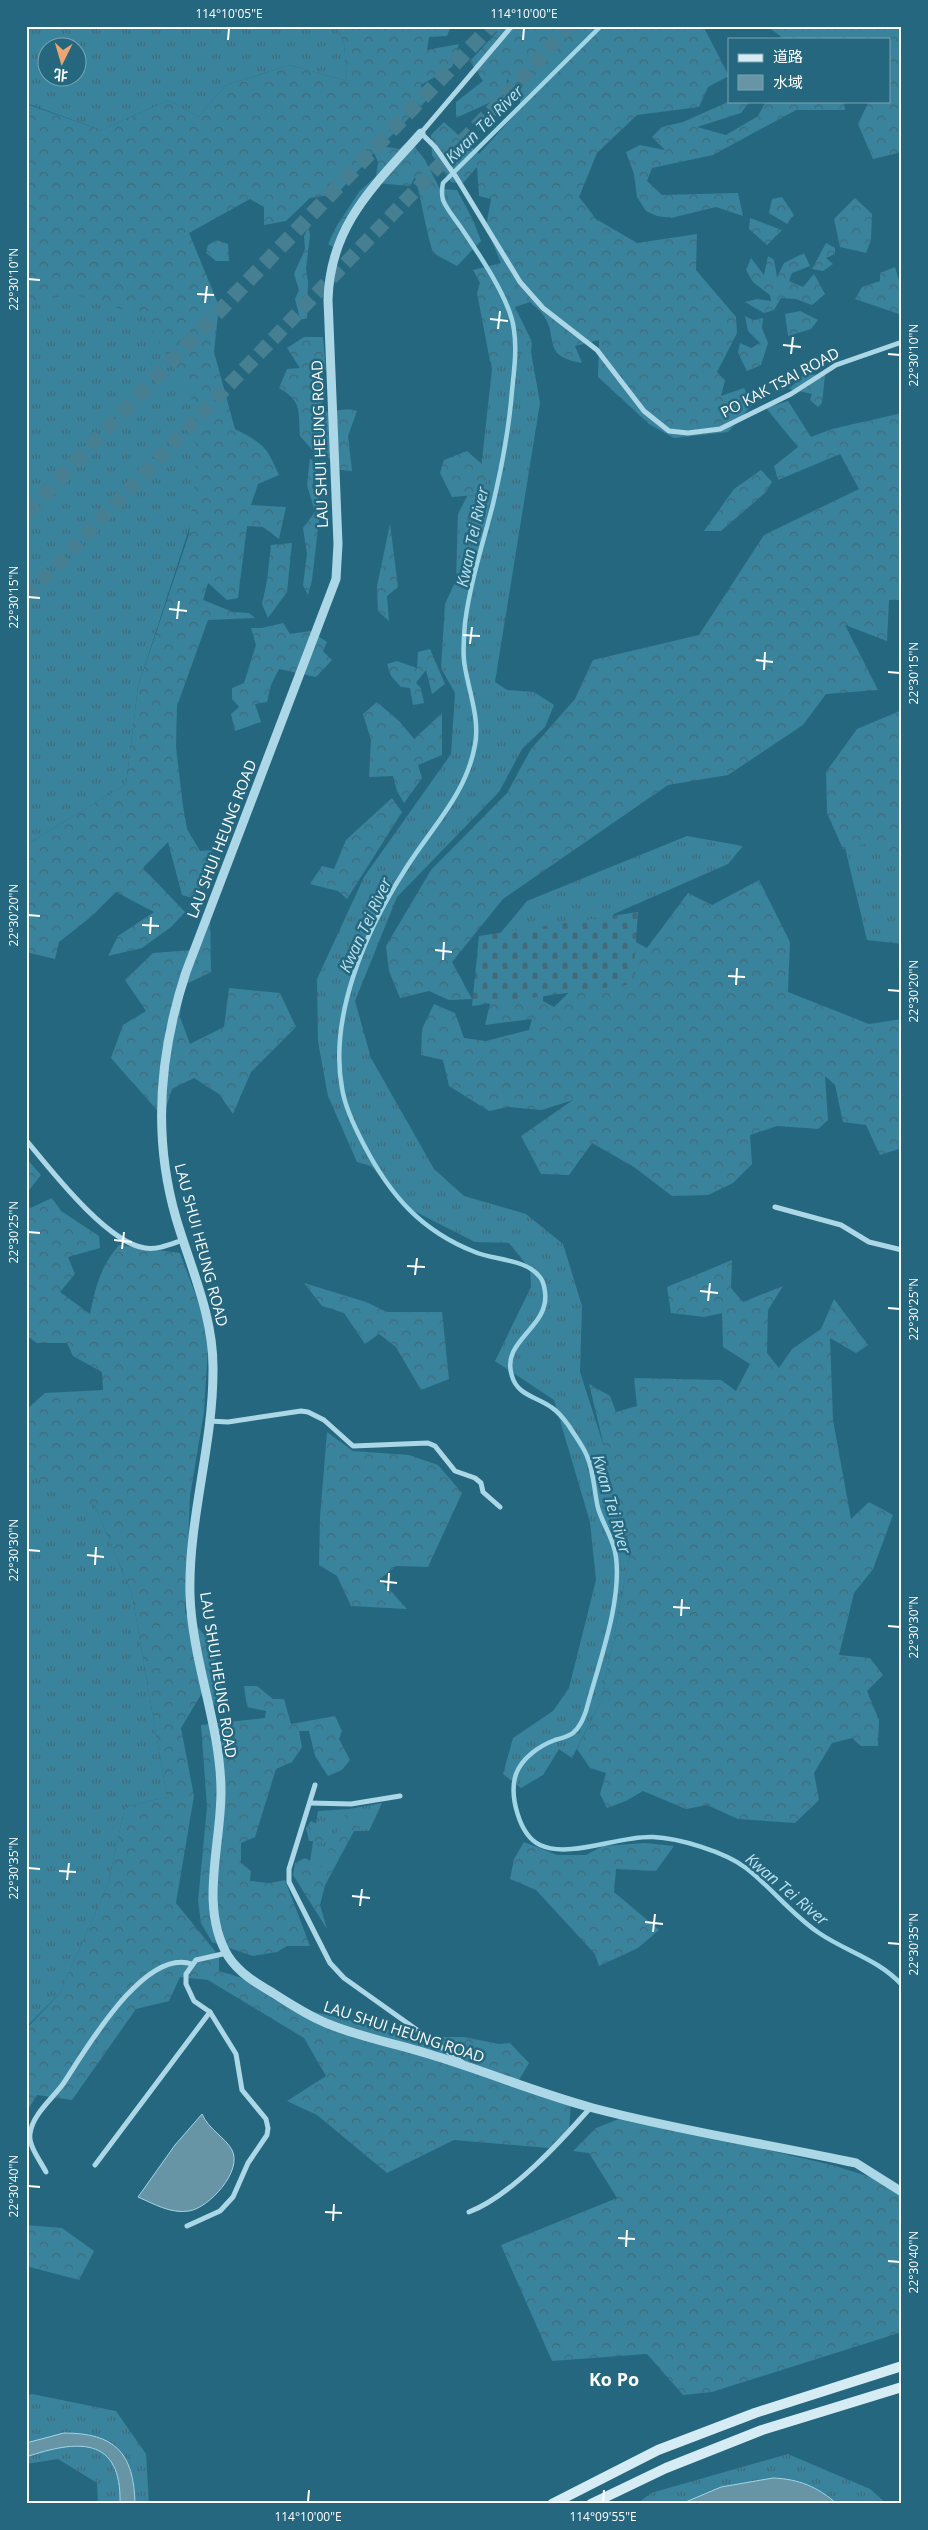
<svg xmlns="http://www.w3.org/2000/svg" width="928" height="2530" font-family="'Open Sans','Noto Sans SC',sans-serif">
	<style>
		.grass { fill: url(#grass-tufts); fill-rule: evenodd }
		.forest { fill: url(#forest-crowns) }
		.cemetery { fill: url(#cemetery-stones) }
		.water { fill: #6895a6; stroke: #a0d5e6 }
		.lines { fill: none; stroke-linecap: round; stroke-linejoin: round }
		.stream { stroke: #a0d5e6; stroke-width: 4.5 }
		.trunk-tunnel { stroke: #467e92; stroke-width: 14; stroke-dasharray: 14 7; stroke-linecap: butt }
		.motorway-tunnel { stroke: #467e92; stroke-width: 15; stroke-dasharray: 15 8; stroke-linecap: butt }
		.minor { stroke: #abd7e6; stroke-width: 5 }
		.tertiary { stroke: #abd7e6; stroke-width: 9 }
		.secondary { stroke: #d5ecf5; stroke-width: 10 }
		.ticks { fill: none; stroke: #fff; stroke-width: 2 }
		.labels { text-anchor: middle; stroke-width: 5; stroke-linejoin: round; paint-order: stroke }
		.street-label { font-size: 15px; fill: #fff; stroke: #25677f }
		.water-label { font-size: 16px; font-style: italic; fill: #bbe2ef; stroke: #25677f }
		.quarter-label { font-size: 18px; font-weight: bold; fill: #fff; stroke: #25677f }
		.neatline { fill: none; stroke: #fff; stroke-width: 2 }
		.ticks-label { font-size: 12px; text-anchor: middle; fill: #fff }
	</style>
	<defs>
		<pattern id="grass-tufts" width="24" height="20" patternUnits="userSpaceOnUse" patternTransform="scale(1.25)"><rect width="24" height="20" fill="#39839d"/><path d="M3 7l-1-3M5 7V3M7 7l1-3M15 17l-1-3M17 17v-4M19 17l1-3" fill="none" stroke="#426a79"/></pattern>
		<pattern id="forest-crowns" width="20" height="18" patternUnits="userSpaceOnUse" patternTransform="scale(1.25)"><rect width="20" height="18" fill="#39839d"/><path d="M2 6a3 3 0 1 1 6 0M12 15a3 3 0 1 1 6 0" fill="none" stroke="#426a79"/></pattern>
		<pattern id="cemetery-stones" width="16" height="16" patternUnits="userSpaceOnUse" patternTransform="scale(1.25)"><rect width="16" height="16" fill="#39839d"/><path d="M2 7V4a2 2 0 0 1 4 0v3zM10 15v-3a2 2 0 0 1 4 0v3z" fill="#426a79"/></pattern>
	</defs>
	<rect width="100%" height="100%" fill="#25677f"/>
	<g class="grass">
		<path d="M26,26H336L344,43L347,81L290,65L226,85L198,117L169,100L101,130L26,103ZM48,48H78V78H48Z"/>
		<polygon points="86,288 144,317 207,413 211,461 138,687 126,784 26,845 26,300"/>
		<polygon points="531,352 540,403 495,682 507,690 534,692 554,705 545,727 522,749 499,792 397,897 355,1001 371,1058 434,1169 464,1196 526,1214 563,1244 582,1306 580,1372 609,1462 630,1554 601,1701 572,1758 559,1749 543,1775 521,1788 503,1774 513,1738 553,1711 569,1688 596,1580 590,1522 554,1400 495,1361 531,1287 530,1269 509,1243 475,1242 412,1210 371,1166 357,1162 328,1096 318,1042 317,979 364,877 451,754 455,693 441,668 445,604 456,580 458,514 481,469 492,369 490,357"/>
		<polygon points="902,720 902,944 867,940 832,793"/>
		<polygon points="687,836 743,846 728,864 614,914 585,953 498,936 527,901"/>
		<polygon points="26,1469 95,1506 132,1594 167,1797 125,1807 108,1884 60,1993 26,2027"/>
		<polygon points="382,1803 369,1831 354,1831 325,1885 310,1861 318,1811 349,1809"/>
		<polygon points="32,2394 116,2411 146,2454 149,2504 98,2504 97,2483 58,2459 26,2464 26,2396"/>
		<polygon points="788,2454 870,2489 887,2504 637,2504 651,2493"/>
	</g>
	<g class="forest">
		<path d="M336,26H451L447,36L429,37L427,50L459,44L452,67L421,85L426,101L381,146L399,149L406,143H412L425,160L440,189L457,190L473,220L481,241L457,266L433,253C425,227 422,202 415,177L410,186L376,183L365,199L347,235L339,233L333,247L328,244L336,227L359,192L376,176L378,162L374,153L337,194L310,198L286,221L264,225V207L250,199L189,233L219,306L214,352L235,429C264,444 266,446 279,475L258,484L251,505L286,507L279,539L263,527L247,526L238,598L227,600L208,583L203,600L233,612L249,613L255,618L208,620L177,706L176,747L183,806L187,829L200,851L212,850L196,899L182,895L168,842L143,868L185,912L171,927L142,948L108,956L118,936L154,912L116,892L92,916L59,942L55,959L26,952V845L126,784L138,687L189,534L196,474L194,403L144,317L71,293L26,306V104L101,130L169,100L198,117L226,85L290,65L347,81L344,43Z"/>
		<path d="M490,26H703L729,76L708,87L699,107L637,115L597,153L579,197L596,219L637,243L697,234L696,270L736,317L737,333L717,372L725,380L721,396L744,388L752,405L728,432L674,438L649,424L598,377L599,340L575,346L582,363C541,356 559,339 544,316C541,311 534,306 530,302L515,307L532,342L531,352L490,361L477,293L480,283L473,270L501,263L486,227L491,199L479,196L477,167L462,184L451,182L432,155L431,135L444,122L479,154L520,109V93L507,79V110L493,101L456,118V102L483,81L470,61L497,32Z"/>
		<polygon points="767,26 902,26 902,152 873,159 858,124 869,101 889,101 889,39 784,39"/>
		<polygon points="730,101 750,101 741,113 697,127 726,135 758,116 766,101 844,101 845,110 796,110 713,155 652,168 647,181 662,195 738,193 743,216 716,207 671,218 657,216 646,211 637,197 634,174 626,152 640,145 665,150 652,137 662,127 683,122"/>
		<polygon points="782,197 794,215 787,224 769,213 772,199"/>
		<polygon points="855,198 872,214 871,240 866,253 840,247 834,219"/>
		<polygon points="750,218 782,230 767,245 749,229"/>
		<polygon points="309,226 310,235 306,269 308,282 307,319 300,319 295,299 299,290 294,274 305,249 304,236"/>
		<polygon points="217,240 228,244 229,261 216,261 206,253 208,245"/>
		<polygon points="826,243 835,248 835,254 826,258 833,264 823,271 812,269"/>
		<polygon points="804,253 810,266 792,273 789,281 803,287 814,274 825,294 812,305 796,299 781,298 774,310 764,313 745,302 757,299 771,301 770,295 753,282 746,270 751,258 764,275 768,256 774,260 777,277 784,263"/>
		<polygon points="895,267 902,290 902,315 855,299 862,287 880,281 880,273"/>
		<polygon points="800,311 818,320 811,329 788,336 785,314"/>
		<polygon points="745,316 753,320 763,318 762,328 768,343 761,365 747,371 738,353 740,343 751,348 760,343 748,331"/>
		<path d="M304,337H323L326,370L313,374L324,381L325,400L315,410C331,415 342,406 357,411L348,436L352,471L332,469L331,459L316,454L300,436C298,411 303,402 279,388L287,369L300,368L287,348Z"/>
		<polygon points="805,374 825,375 822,403 818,407 810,400 812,394 789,389"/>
		<polygon points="788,401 811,437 832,429 902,413 902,600 889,600 887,641 845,625 878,690 826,694 803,725 728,775 668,785 503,899 452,962 472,999 449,1000 429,991 400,998 389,971 386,946 431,870 507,793 531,749 575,699 593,660 699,635 764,535 859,489 840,454 778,480 774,466 798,447 766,408"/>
		<polygon points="467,451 493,474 475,495 452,497 440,473 444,460"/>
		<polygon points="310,458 317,466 312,487 321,503 312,580 308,595 303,585 307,554 303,528 315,512 307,485"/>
		<polygon points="761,470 772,482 765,493 721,531 704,531 734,489"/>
		<polygon points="390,524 398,587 387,596 389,621 378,611 377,586"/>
		<polygon points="292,543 287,592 268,618 262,604 267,581 271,545"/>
		<polygon points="283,623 290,634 310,631 327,642 323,651 332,660 316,677 279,669 271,685 267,702 255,704 261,722 235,731 231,714 239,707 232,699 232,688 244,683 256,645 251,628 262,628"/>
		<polygon points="430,649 445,684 432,694 426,670 416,683 421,688 424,703 413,705 410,688 401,687 391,676 387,664 397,661 417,668 418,652"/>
		<polygon points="377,702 400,722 414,739 442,713 442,755 418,765 422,778 404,803 397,791 393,776 369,777 371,740 363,714"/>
		<polygon points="902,710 902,865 888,861 883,840 843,849 827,813 826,772 857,729"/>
		<polygon points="392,798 402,812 347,899 338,891 310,884 322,866 334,869 346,840"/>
		<polygon points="759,880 790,942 788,992 869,1024 902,1019 902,1148 880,1155 866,1125 843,1122 835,1085 825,1076 828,1120 818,1129 777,1126 750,1135 752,1164 733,1183 708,1195 672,1196 634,1167 592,1143 569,1175 541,1174 521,1136 573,1100 542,1110 508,1107 489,1111 449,1086 443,1060 421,1055 422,1029 434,1004 455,1013 464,1038 486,1041 529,1030 532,1019 485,1025 495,983 544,973 543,1001 554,1007 626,937 647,948 688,893 712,905"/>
		<polygon points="210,906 211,972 182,986 180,1017 190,1044 224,1027 229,988 280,993 296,1027 251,1072 233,1114 219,1094 194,1078 172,1089 163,1117 111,1058 123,1025 146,1011 125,980 153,953 192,950"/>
		<polygon points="26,1158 41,1175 26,1194"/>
		<path d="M52,1198L61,1211L99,1236L100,1248L68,1257L75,1274L60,1292L90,1314C96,1285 100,1268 119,1245L180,1253L209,1331L204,1412L190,1496L185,1613L208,1639L220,1671L226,1715L202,1693L181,1728L194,1796L176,1903L219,1956V1971L242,1978L275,2000L314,2012L421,2037H464L499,2044L510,2043L529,2063L516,2085L571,2101L569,2132L549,2148L454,2140L387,2173L317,2115L287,2101L326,2076L304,2038L208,1980L180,1977L169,2001L136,2009L72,2100L37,2095L26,2113V2029L60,1993L108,1884L125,1807L167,1797L132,1594L95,1506L26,1472V1410L45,1393L103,1390L102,1372L73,1356L67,1343H37L26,1335V1210Z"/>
		<polygon points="732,1260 731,1288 743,1302 783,1286 768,1310 767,1353 779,1368 792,1349 821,1329 834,1299 868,1345 856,1353 830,1338 833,1420 851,1519 869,1502 893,1515 873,1569 854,1593 839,1655 870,1658 883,1675 867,1691 879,1720 878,1746 861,1746 852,1738 832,1743 814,1773 819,1800 795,1823 738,1819 707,1805 686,1809 643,1791 626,1801 607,1808 600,1794 606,1773 590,1768 577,1749 601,1701 630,1554 589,1384 610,1396 616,1412 637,1406 634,1378 721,1380 736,1391 750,1364 723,1347 722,1313 704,1317 671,1313 667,1287"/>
		<polygon points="304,1283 366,1302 387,1312 442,1312 449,1379 421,1390 396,1347 379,1334 365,1344 344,1313 322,1306"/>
		<polygon points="327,1432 353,1451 409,1455 438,1465 462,1493 428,1567 396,1566 380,1579 407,1609 351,1606 337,1576 319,1565 320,1517"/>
		<polygon points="244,1686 257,1686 273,1699 284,1699 291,1724 335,1716 342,1731 339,1739 350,1760 342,1770 328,1776 315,1756 309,1731 299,1731 302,1747 292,1762 276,1769 255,1837 241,1843 241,1863 251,1871 250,1881 270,1883 285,1880 310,1946 287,1946 277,1952 253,1956 212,1942 201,1923 198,1901 207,1807 201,1725 265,1718 266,1711 247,1707"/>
		<polygon points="346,1813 357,1813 363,1817 359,1831 354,1831 345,1846 335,1843 336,1833"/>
		<polygon points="311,1821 327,1829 322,1842 309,1841 306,1828"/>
		<polygon points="524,1842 557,1855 586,1855 603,1846 645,1843 674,1846 656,1871 616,1869 614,1892 659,1930 638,1948 599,1966 595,1954 536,1890 510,1879 514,1859"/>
		<polygon points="330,1847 341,1854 325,1885 320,1905 327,1929 293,1875 295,1863 305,1858 312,1862 315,1868 322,1867"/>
		<polygon points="624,2117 832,2165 893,2184 902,2191 902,2332 712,2392 683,2395 647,2354 552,2361 501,2245 617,2198 589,2153 573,2151 596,2128"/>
		<polygon points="26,2225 62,2228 94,2251 79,2280 26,2266"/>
	</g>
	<polygon class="cemetery" points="638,912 633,984 472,1006 479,936"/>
	<g class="water">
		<path d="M202,2114C209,2130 225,2137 232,2150C243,2171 209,2208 189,2211C171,2214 154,2204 138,2197L175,2145Z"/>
		<path d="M64,2433C115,2433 134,2453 135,2504H120C122,2435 76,2440 26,2457V2443Z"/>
		<path d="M773,2478C799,2479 818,2487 837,2504H681L721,2487Z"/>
	</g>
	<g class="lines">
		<path class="stream" d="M601,26L443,183C442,190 441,192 443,200C447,210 456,220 462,229C479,254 511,301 514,330C517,350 514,371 512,391C509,429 502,466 493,504C483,543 470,583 465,623C464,637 462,653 465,667C469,692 480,719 475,745C466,796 429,830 403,873C365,932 329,1017 342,1088C345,1108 355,1128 364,1145C390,1195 421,1231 475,1252C493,1260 526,1259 539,1276C544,1281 544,1286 545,1292C550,1328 500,1340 512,1376C517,1395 537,1397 551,1407C559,1412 564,1419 569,1426C575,1436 583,1446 587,1456C594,1472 594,1491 598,1508C603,1525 614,1539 616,1557C622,1603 598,1665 586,1711C583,1719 580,1727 573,1733C568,1737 561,1738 555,1740C539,1746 522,1758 516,1774C509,1795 519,1835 540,1845C570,1859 620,1835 653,1837C679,1838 725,1852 746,1868C772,1888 791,1914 819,1933C847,1952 878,1959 902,1985"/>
		<polyline class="trunk-tunnel" points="26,597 495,107 569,26"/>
		<polyline class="motorway-tunnel" points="26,514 491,26"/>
		<g class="minor">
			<polyline points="512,26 421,133 435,147 456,177 520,282 543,308 597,350 644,411 669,431 688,433 720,429 791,394 836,365 902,342"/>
			<path d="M26,1140C50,1169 107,1243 145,1248C158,1250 171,1244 183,1240"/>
			<polyline points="775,1207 841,1225 869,1242 902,1250"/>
			<polyline points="209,1421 228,1422 301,1411 308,1412 324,1420 353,1446 428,1443 435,1446 455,1471 475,1478 481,1483 483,1492 500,1507"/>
			<polyline points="315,1785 289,1869 289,1882 330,1963 344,1978 462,2062"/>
			<polyline points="310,1803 351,1804 400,1796"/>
			<polyline points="95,2165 210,2012 194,2001 186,1984 186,1974 196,1960 227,1953"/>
			<path d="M46,2172C41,2162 28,2145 30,2134C32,2115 52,2099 63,2084C85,2051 144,1947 192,1964"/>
			<path d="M469,2212C511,2196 561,2141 591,2107"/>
			<polyline points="187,2226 220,2211 233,2197 248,2163 267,2135 268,2128 266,2119 242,2090 236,2054 210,2012"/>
		</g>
		<path class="tertiary" d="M421,133C374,186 330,225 328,300L338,544L336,579L186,972C159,1054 152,1135 176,1218C191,1269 214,1317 213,1371C213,1446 188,1520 190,1595C192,1661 221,1726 221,1792C221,1846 199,1907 228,1956C239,1973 256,1983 273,1993C292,2005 310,2017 331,2025C364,2038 401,2045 435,2056C488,2072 540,2094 593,2108C676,2130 762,2143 846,2161L856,2163L902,2192"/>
		<g class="secondary">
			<polyline points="552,2504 658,2450 755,2413 902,2366"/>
			<polyline points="591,2504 666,2468 762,2430 902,2387"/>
		</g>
	</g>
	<path class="ticks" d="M228,40L229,28M523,40L524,28M28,279L40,280M197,294L214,295M205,303L207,286M490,319L508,321M498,329L500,311M783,345L801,347M791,354L793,337M888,354L900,355M28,597L40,598M169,609L187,611M177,619L179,601M463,635L480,636M470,644L472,627M756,660L773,662M764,670L765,652M888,672L900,673M28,915L40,916M142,925L159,926M150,934L151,917M435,950L452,952M443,960L444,942M728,976L745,977M736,985L737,968M888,990L900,991M28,1232L40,1233M114,1240L132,1242M122,1249L124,1232M407,1266L425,1267M415,1275L417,1258M700,1291L718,1293M708,1301L710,1283M888,1308L900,1309M28,1550L40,1551M87,1555L104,1557M95,1565L96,1547M380,1581L397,1583M388,1591L389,1573M673,1607L690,1608M681,1616L682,1599M888,1626L900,1627M28,1868L40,1869M59,1871L76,1872M67,1880L69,1863M352,1896L370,1898M360,1906L362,1889M645,1922L663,1924M653,1932L655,1914M888,1943L900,1944M28,2186L40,2187M325,2212L342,2213M333,2221L334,2204M618,2238L635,2239M626,2247L627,2230M888,2261L900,2262M308,2502L309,2490M603,2502L604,2490"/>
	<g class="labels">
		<g class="street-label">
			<text transform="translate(780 383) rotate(-28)" y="5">PO KAK TSAI ROAD</text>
			<text transform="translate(320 444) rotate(-92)" y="5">LAU SHUI HEUNG ROAD</text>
			<text transform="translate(222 839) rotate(-69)" y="5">LAU SHUI HEUNG ROAD</text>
			<text transform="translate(201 1245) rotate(75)" y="5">LAU SHUI HEUNG ROAD</text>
			<text transform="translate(218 1675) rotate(81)" y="5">LAU SHUI HEUNG ROAD</text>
			<text transform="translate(404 2032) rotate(18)" y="5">LAU SHUI HEUNG ROAD</text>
		</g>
		<g class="water-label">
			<text transform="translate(484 124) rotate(-45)" y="6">Kwan Tei River</text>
			<text transform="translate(472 537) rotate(-78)" y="6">Kwan Tei River</text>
			<text transform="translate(365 925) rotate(-65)" y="6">Kwan Tei River</text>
			<text transform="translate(612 1504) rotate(74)" y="6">Kwan Tei River</text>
			<text transform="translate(787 1889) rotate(40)" y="6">Kwan Tei River</text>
		</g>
		<g class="quarter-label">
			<text x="614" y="2386">Ko Po</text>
		</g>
	</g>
	<rect width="928" height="2530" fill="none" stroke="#25677f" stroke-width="55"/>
	<rect x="728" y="38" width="162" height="65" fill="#25677f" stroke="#7ca4b2"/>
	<rect x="738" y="54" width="25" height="8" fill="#d5ecf5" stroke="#7ca4b2"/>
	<text x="773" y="62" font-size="15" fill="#ffffff">道路</text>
	<rect x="738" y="75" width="25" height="15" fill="#6895a6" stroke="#7ca4b2"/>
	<text x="773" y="88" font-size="15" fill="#ffffff">水域</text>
	<g transform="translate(62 62) rotate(185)"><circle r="24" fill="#25677f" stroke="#7ca4b2"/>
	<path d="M0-4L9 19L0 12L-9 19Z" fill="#efa570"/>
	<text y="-8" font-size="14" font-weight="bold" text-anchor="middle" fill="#ffffff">北</text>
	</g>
	<rect x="28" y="28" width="872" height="2474" class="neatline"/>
	<g class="ticks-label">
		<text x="229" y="18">114°10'05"E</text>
		<text x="524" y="18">114°10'00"E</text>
		<text transform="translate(14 279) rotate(-90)" y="4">22°30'10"N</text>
		<text transform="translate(914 355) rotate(-90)" y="4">22°30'10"N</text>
		<text transform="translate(14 597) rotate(-90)" y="4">22°30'15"N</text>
		<text transform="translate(914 673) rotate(-90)" y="4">22°30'15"N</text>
		<text transform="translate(14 915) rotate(-90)" y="4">22°30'20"N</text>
		<text transform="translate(914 991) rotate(-90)" y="4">22°30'20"N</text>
		<text transform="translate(14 1232) rotate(-90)" y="4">22°30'25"N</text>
		<text transform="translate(914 1309) rotate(-90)" y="4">22°30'25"N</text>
		<text transform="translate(14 1550) rotate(-90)" y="4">22°30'30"N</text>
		<text transform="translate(914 1627) rotate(-90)" y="4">22°30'30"N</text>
		<text transform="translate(14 1868) rotate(-90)" y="4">22°30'35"N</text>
		<text transform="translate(914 1944) rotate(-90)" y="4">22°30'35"N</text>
		<text transform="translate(14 2186) rotate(-90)" y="4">22°30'40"N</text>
		<text transform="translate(914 2262) rotate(-90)" y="4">22°30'40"N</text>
		<text x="308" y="2521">114°10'00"E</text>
		<text x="603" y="2521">114°09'55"E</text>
	</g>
</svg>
